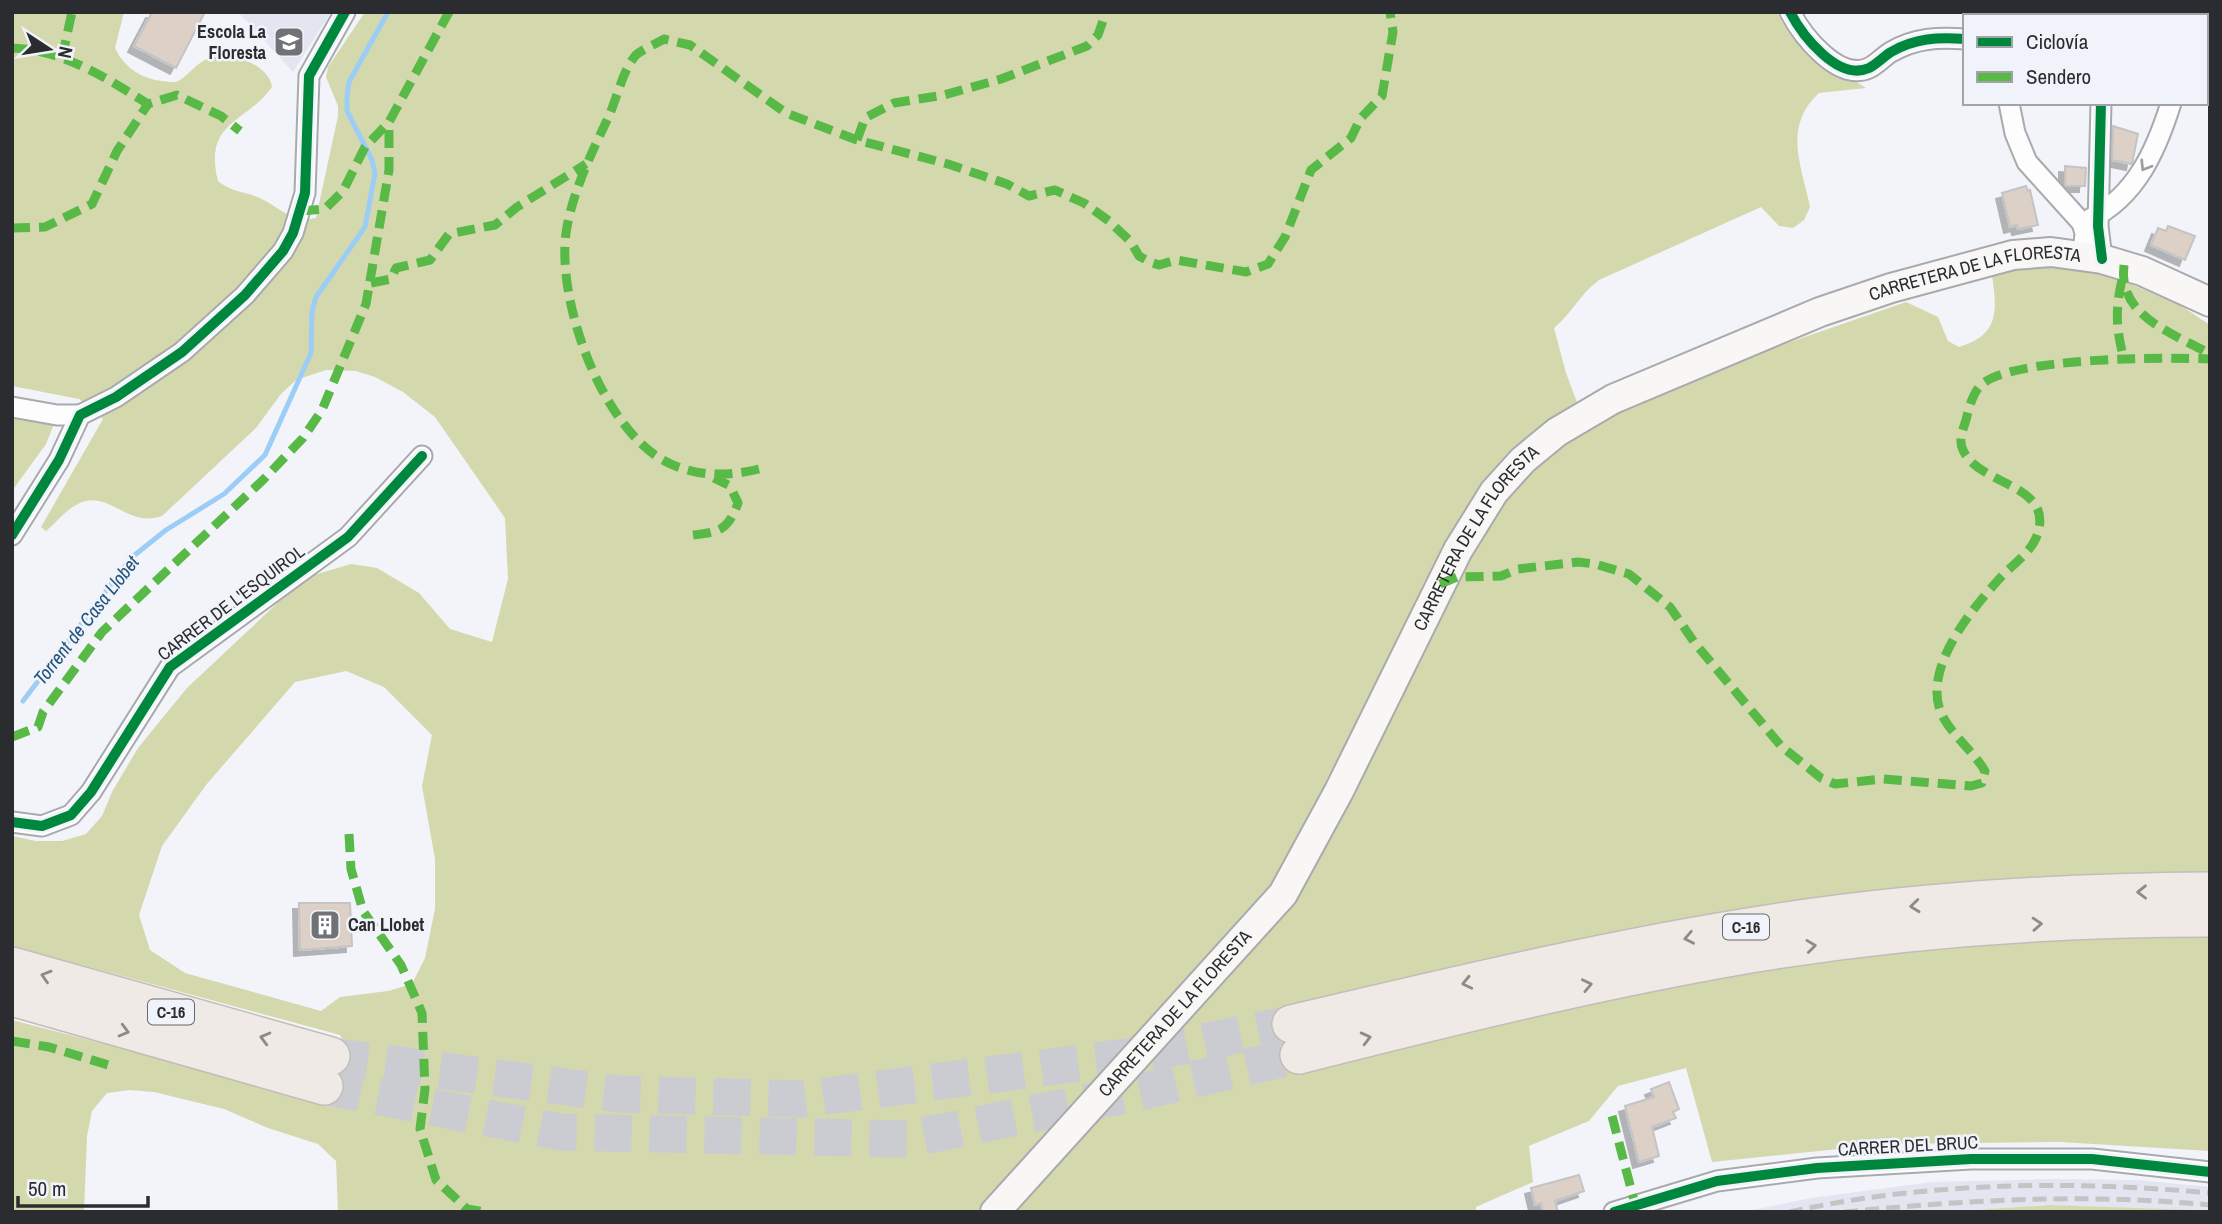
<svg xmlns="http://www.w3.org/2000/svg" width="2222" height="1224" font-family="'Archivo Narrow',sans-serif">
	<style>
		.built { fill: #e3e5f0 }
		.forest { fill: #d4d8ad; fill-rule: evenodd }
		.lines { fill: none; stroke-linecap: round; stroke-linejoin: round }
		.stream { stroke: #9ccdf6; stroke-width: 5 }
		.building { fill: #dcd0c7; stroke: #c4c4c5; stroke-width: 2; filter: url(#shadow) }
		.motorway-tunnel { stroke: #cbccd1; stroke-width: 37; stroke-dasharray: 37 18; stroke-linecap: butt }
		.minor-casing { stroke: #a9aaad; stroke-width: 23 }
		.secondary-casing { stroke: #a9aaad; stroke-width: 32 }
		.motorway-casing { stroke: #c3bdb9; stroke-width: 40 }
		.minor { stroke: #fdfdfe; stroke-width: 19 }
		.secondary { stroke: #f9f7f6; stroke-width: 28 }
		.motorway { stroke: #efeae5; stroke-width: 37 }
		.rail { stroke: #c3c4c4; stroke-width: 5; stroke-dasharray: 14 7; stroke-linecap: butt }
		.quiet { stroke: #58b947; stroke-width: 9; stroke-dasharray: 18 9; stroke-linecap: butt }
		.cycleway-casing { stroke: #f1f3fb; stroke-width: 15 }
		.cycleway { stroke: #00873e; stroke-width: 10 }
		.oneway { stroke: #9e9fa1 }
		.oneway2 { stroke: #8d8b8a }
		.labels { text-anchor: middle; stroke-width: 5; stroke-linejoin: round; paint-order: stroke }
		.shield { fill: #f1f3fb; stroke: #66686c; stroke-width: 2 }
		.shield-label { font-size: 16px; font-weight: bold; fill: #2b2c2f }
		.poi-label { font-size: 18px; font-weight: bold; fill: #2b2c2f; stroke: #f1f3fb; text-anchor: end }
		.street-label { font-size: 18px; fill: #2b2c2f; stroke: #f1f3fb }
		.water-label { font-size: 19px; font-style: italic; fill: #23557b; stroke: #f1f3fb }
	</style>
	<defs>
		<filter id="shadow"><feDropShadow dx="-6" dy="6" stdDeviation="0" flood-color="#0004"/></filter>
	</defs>
	<rect width="100%" height="100%" fill="#f3f4f9"/>
	<g class="built">
		<polygon points="238,12 331,12 293,72"/>
		<polygon points="2050,1179 2138,1180 2210,1187 2210,1212 2049,1205 1944,1212 1743,1212 1811,1198 1932,1182"/>
	</g>
	<g class="forest">
		<path d="M12,12H124L115,48C127,73 149,82 176,82C187,77 193,67 203,61C224,49 269,62 272,87C246,124 203,121 218,181C229,191 241,191 255,196C277,204 290,224 316,218L338,116V106L326,77L328,67L365,12H1777C1799,58 1827,61 1866,88L1819,93C1782,127 1802,167 1810,207L1804,220L1793,228L1779,226L1761,207L1599,280C1580,294 1572,313 1554,328L1566,373L1583,418L1678,381L1906,302L1938,317L1948,341L1959,347C2000,335 1997,310 1992,275L2037,266L2107,274L2180,305L2210,325V1151L2060,1142L1887,1144L1712,1162L1686,1068L1618,1086L1589,1121L1529,1146L1533,1182L1476,1207V1212H338L336,1161L318,1144L268,1128L224,1109L154,1092L130,1090L107,1093L92,1111L87,1136L84,1212H12V1020L325,1101L349,1099C357,1074 352,1058 340,1035L12,946V836L36,841H62L86,834L102,816L112,792L138,748L187,688L304,578L351,564L377,568L419,593L450,629L492,642L508,579L505,518L435,417L403,392L375,377L356,371L326,370L296,380L281,394L256,428L162,516C127,528 109,490 80,503C66,509 57,522 46,531L41,527L103,419L79,399L12,386ZM346,671L384,687L432,735L422,786L435,859V909L425,958L412,984L388,991L340,997L321,1011L185,973L150,950L139,915L162,846L206,785L295,682Z"/>
		<polygon points="12,418 54,424 46,444 12,491"/>
		<polygon points="2049,1205 2194,1210 2207,1212 1944,1212"/>
	</g>
	<g class="lines">
		<polyline class="stream" points="23,701 131,558 166,530 224,494 265,455 311,353 312,312 316,297 365,227 375,173 372,160 347,111 347,97 349,82 388,12"/>
	</g>
	<g class="building">
		<polygon points="152,12 205,12 176,68 134,46"/>
		<polygon points="2113,126 2138,134 2132,164 2112,160"/>
		<polygon points="2065,166 2086,168 2085,186 2065,186"/>
		<polygon points="2026,186 2028,191 2030,190 2038,225 2018,229 2017,225 2010,227 2002,193"/>
		<polygon points="2168,226 2195,236 2185,260 2151,245 2158,228 2166,231"/>
		<polygon points="299,903 350,903 352,946 300,950"/>
		<polygon points="1669,1082 1679,1109 1673,1112 1676,1118 1652,1127 1659,1156 1639,1162 1625,1106 1654,1097 1651,1089"/>
		<polygon points="1579,1175 1584,1191 1555,1201 1558,1212 1543,1212 1541,1203 1535,1205 1531,1188"/>
	</g>
	<g class="lines">
		<g class="motorway-tunnel">
			<polyline points="331,1056 619,1094 803,1099 1134,1056 1291,1024"/>
			<polyline points="324,1086 560,1132 908,1139 1135,1093 1299,1055"/>
		</g>
		<g class="minor-casing">
			<g id="minor">
				<path d="M1790,12C1802,35 1838,82 1869,68C1877,64 1883,57 1891,52C1915,38 1938,37 1965,39"/>
				<polyline points="2102,16 2102,12"/>
				<polyline points="2195,16 2196,12"/>
				<polyline points="2009,103 2015,133 2027,162 2082,223 2085,233 2083,255"/>
				<polyline points="2101,103 2098,226 2102,259"/>
				<path d="M2090,219C2136,196 2156,151 2171,103"/>
				<polyline points="12,407 57,415 80,415"/>
				<polyline points="12,535 59,460 80,415 116,397 182,352 245,295 283,251 293,233 305,193 309,76 345,12"/>
				<polyline points="12,822 42,826 71,815 91,792 170,667 348,537 422,456"/>
				<polyline points="1614,1212 1717,1181 1817,1168 1971,1159 2092,1159 2210,1172"/>
			</g>
		</g>
		<g class="secondary-casing">
			<g id="secondary">
				<path id="s1" d="M995,1212L1283,894L1339,791L1458,550L1494,492L1523,460L1557,432L1613,399L1820,312L1891,288L2013,255L2051,252L2102,259L2142,271L2210,302"/>
			</g>
		</g>
		<g class="motorway-casing">
			<g id="motorway">
				<polyline points="12,966 331,1056"/>
				<polyline points="12,997 324,1086"/>
				<path d="M1291,1024C1449,987 1606,949 1767,924C1913,901 2062,892 2210,891"/>
				<path d="M1299,1055C1449,1017 1598,980 1750,954C1901,929 2057,918 2210,918"/>
			</g>
		</g>
		<use href="#minor" class="minor"/>
		<use href="#secondary" class="secondary"/>
		<use href="#motorway" class="motorway"/>
		<g class="rail">
			<path d="M1789,1212C1926,1182 2070,1180 2210,1193"/>
			<path d="M1844,1212C1969,1200 2085,1193 2210,1205"/>
		</g>
		<g class="quiet">
			<path d="M12,48C63,50 105,77 148,104L177,95L221,116L240,131"/>
			<polyline points="62,58 72,12"/>
			<polyline points="857,140 865,118 894,103 944,95 1001,79 1087,46 1098,35 1106,12"/>
			<polyline points="301,211 325,209 343,191 365,147 389,122"/>
			<polyline points="12,228 45,227 92,204 117,151 148,104"/>
			<path d="M2124,265C2117,316 2173,333 2210,354"/>
			<path d="M2122,280C2115,309 2116,330 2124,359"/>
			<polyline points="371,283 391,279 396,268 430,260 449,234 495,225 517,207 586,164"/>
			<path d="M759,469C726,477 692,477 661,459C600,422 557,301 566,233C572,193 591,154 608,118C617,99 622,71 636,55C643,49 656,44 664,39L690,45L786,113L857,140L948,164L1007,184L1029,196L1055,190L1084,203L1109,221L1131,242L1139,256L1150,262L1159,265L1176,260L1246,272L1268,264L1285,237L1311,170L1351,138L1360,119L1382,96L1393,32L1390,12"/>
			<path d="M693,535C720,532 728,530 738,503L730,486L714,478"/>
			<path d="M1440,584L1457,577L1501,576L1518,569L1578,562L1595,564L1629,574L1670,607L1694,642L1781,746L1821,778L1835,784L1883,779L1971,786L1982,783L1985,771C1973,751 1954,737 1943,717C1919,671 1972,609 2001,577C2011,566 2030,553 2036,538C2058,483 1979,487 1963,450C1958,440 1963,430 1966,420C1969,408 1972,395 1980,386C2007,357 2168,357 2210,359"/>
			<polyline points="12,737 38,727 43,712 102,632 264,479 303,438 322,410 366,304 389,170 389,122 449,12"/>
			<polyline points="349,834 351,869 363,911 401,965 422,1013 425,1089 420,1129 436,1180 467,1209 485,1212"/>
			<polyline points="12,1041 49,1047 115,1067"/>
			<polyline points="1612,1116 1635,1204"/>
		</g>
		<g class="cycleway-casing">
			<g id="cycleway">
				<path d="M1790,12C1802,35 1838,82 1869,68C1877,64 1883,57 1891,52C1915,38 1938,37 1965,39"/>
				<polyline points="2101,103 2098,226 2102,259"/>
				<polyline points="12,535 59,460 80,415 116,397 182,352 245,295 283,251 293,233 305,193 309,76 345,12"/>
				<polyline points="12,822 42,826 71,815 91,792 170,667 348,537 422,456"/>
				<polyline points="1614,1212 1717,1181 1817,1168 1971,1159 2092,1159 2210,1172"/>
			</g>
		</g>
		<use href="#cycleway" class="cycleway"/>
	</g>
	<defs><path id="oneway-chevron" d="M-2-3.5L2.5 0L-2 3.5" fill="none" stroke-width="1.6" stroke-linecap="round" stroke-linejoin="round" transform="scale(1.75)"/></defs>
	<use class="oneway" href="#oneway-chevron" transform="translate(2145 166) rotate(122)"/>
	<g class="oneway2">
		<use href="#oneway-chevron" transform="translate(2142 892) rotate(179)"/>
		<use href="#oneway-chevron" transform="translate(1915 906) rotate(174)"/>
		<use href="#oneway-chevron" transform="translate(2037 924) rotate(-4)"/>
		<use href="#oneway-chevron" transform="translate(1689 938) rotate(169)"/>
		<use href="#oneway-chevron" transform="translate(1811 946) rotate(-7)"/>
		<use href="#oneway-chevron" transform="translate(46 976) rotate(-163)"/>
		<use href="#oneway-chevron" transform="translate(1467 983) rotate(167)"/>
		<use href="#oneway-chevron" transform="translate(1587 985) rotate(-12)"/>
		<use href="#oneway-chevron" transform="translate(124 1031) rotate(15)"/>
		<use href="#oneway-chevron" transform="translate(265 1038) rotate(-165)"/>
		<use href="#oneway-chevron" transform="translate(1366 1038) rotate(-14)"/>
	</g>
	<defs>
		<g id="school-square" transform="scale(1.575)"><rect x="-9" y="-9" width="18" height="18" rx="4" fill="#717276" stroke="#f1f3fb"/><path d="M0-5L7-2L0 1L-7-2ZM-4 1L0 2.5L4 1V4Q0 6-4 4Z" fill="#fff"/></g>
		<g id="building-square" transform="scale(1.575)"><rect x="-9" y="-9" width="18" height="18" rx="4" fill="#717276" stroke="#f1f3fb"/><path d="M-4-6H4V6H1V3H-1V6H-4ZM-2.5-4.3h1.7v1.8h-1.7ZM.8-4.3h1.7v1.8H.8ZM-2.5-1h1.7V.8h-1.7ZM.8-1h1.7V.8H.8Z" fill="#fff"/></g>
	</defs>
	<g fill-rule="evenodd">
		<use href="#school-square" x="289" y="42"/>
		<use href="#building-square" x="325" y="925"/>
	</g>
	<g class="labels">
		<g class="shield">
			<rect x="1723" y="914.5" width="46" height="25" rx="5"/>
			<rect x="148" y="999.5" width="46" height="25" rx="5"/>
		</g>
		<g class="shield-label">
			<text x="1746" y="933">C-16</text>
			<text x="171" y="1018">C-16</text>
		</g>
		<g class="poi-label">
			<text x="266" y="38">Escola La<tspan x="266" dy="21">Floresta</tspan></text>
			<text x="348" y="931" text-anchor="start">Can Llobet</text>
		</g>
		<g class="street-label">
			<text dy="6" stroke="none"><textPath href="#s1" startOffset="1421">CARRETERA DE LA FLORESTA</textPath></text>
			<text dy="6" stroke="none"><textPath href="#s1" startOffset="835">CARRETERA DE LA FLORESTA</textPath></text>
			<text transform="translate(231 603) rotate(-37)" y="6">CARRER DE L'ESQUIROL</text>
			<text dy="6" stroke="none"><textPath href="#s1" startOffset="268">CARRETERA DE LA FLORESTA</textPath></text>
			<text transform="translate(1908 1146) rotate(-3)" y="6">CARRER DEL BRUC</text>
		</g>
		<g class="water-label">
			<text transform="translate(86 620) rotate(-52)" y="7">Torrent de Casa Llobet</text>
		</g>
	</g>
	<rect width="2222" height="1224" fill="none" stroke="#2b2c2f" stroke-width="28"/>
	<rect x="1963" y="14" width="245" height="91" fill="#f1f3fb" stroke="#a2a3a9" stroke-width="2"/>
	<rect x="1977" y="37" width="35" height="10" fill="#00873e" stroke="#a2a3a9" stroke-width="2"/>
	<text x="2026" y="49" font-size="21" fill="#2b2c2f">Ciclovía</text>
	<rect x="1977" y="72" width="35" height="10" fill="#58b947" stroke="#a2a3a9" stroke-width="2"/>
	<text x="2026" y="84" font-size="21" fill="#2b2c2f">Sendero</text>
	<g transform="translate(49 49) rotate(102)" stroke="#f1f3fb" stroke-width="5" paint-order="stroke">
	<path d="M0-5L12 26L0 18L-12 26Z" fill="#2b2c2f"/>
	<text y="-10" font-size="19" font-weight="bold" text-anchor="middle" fill="#2b2c2f">N</text>
	</g>
	<path d="M18 1196v10h130v-10" fill="none" stroke="#2b2c2f" stroke-width="3.5"/>
	<text x="28" y="1196" font-size="21" fill="#2b2c2f" stroke="#f1f3fb" stroke-width="5" paint-order="stroke">50 m</text>
</svg>
